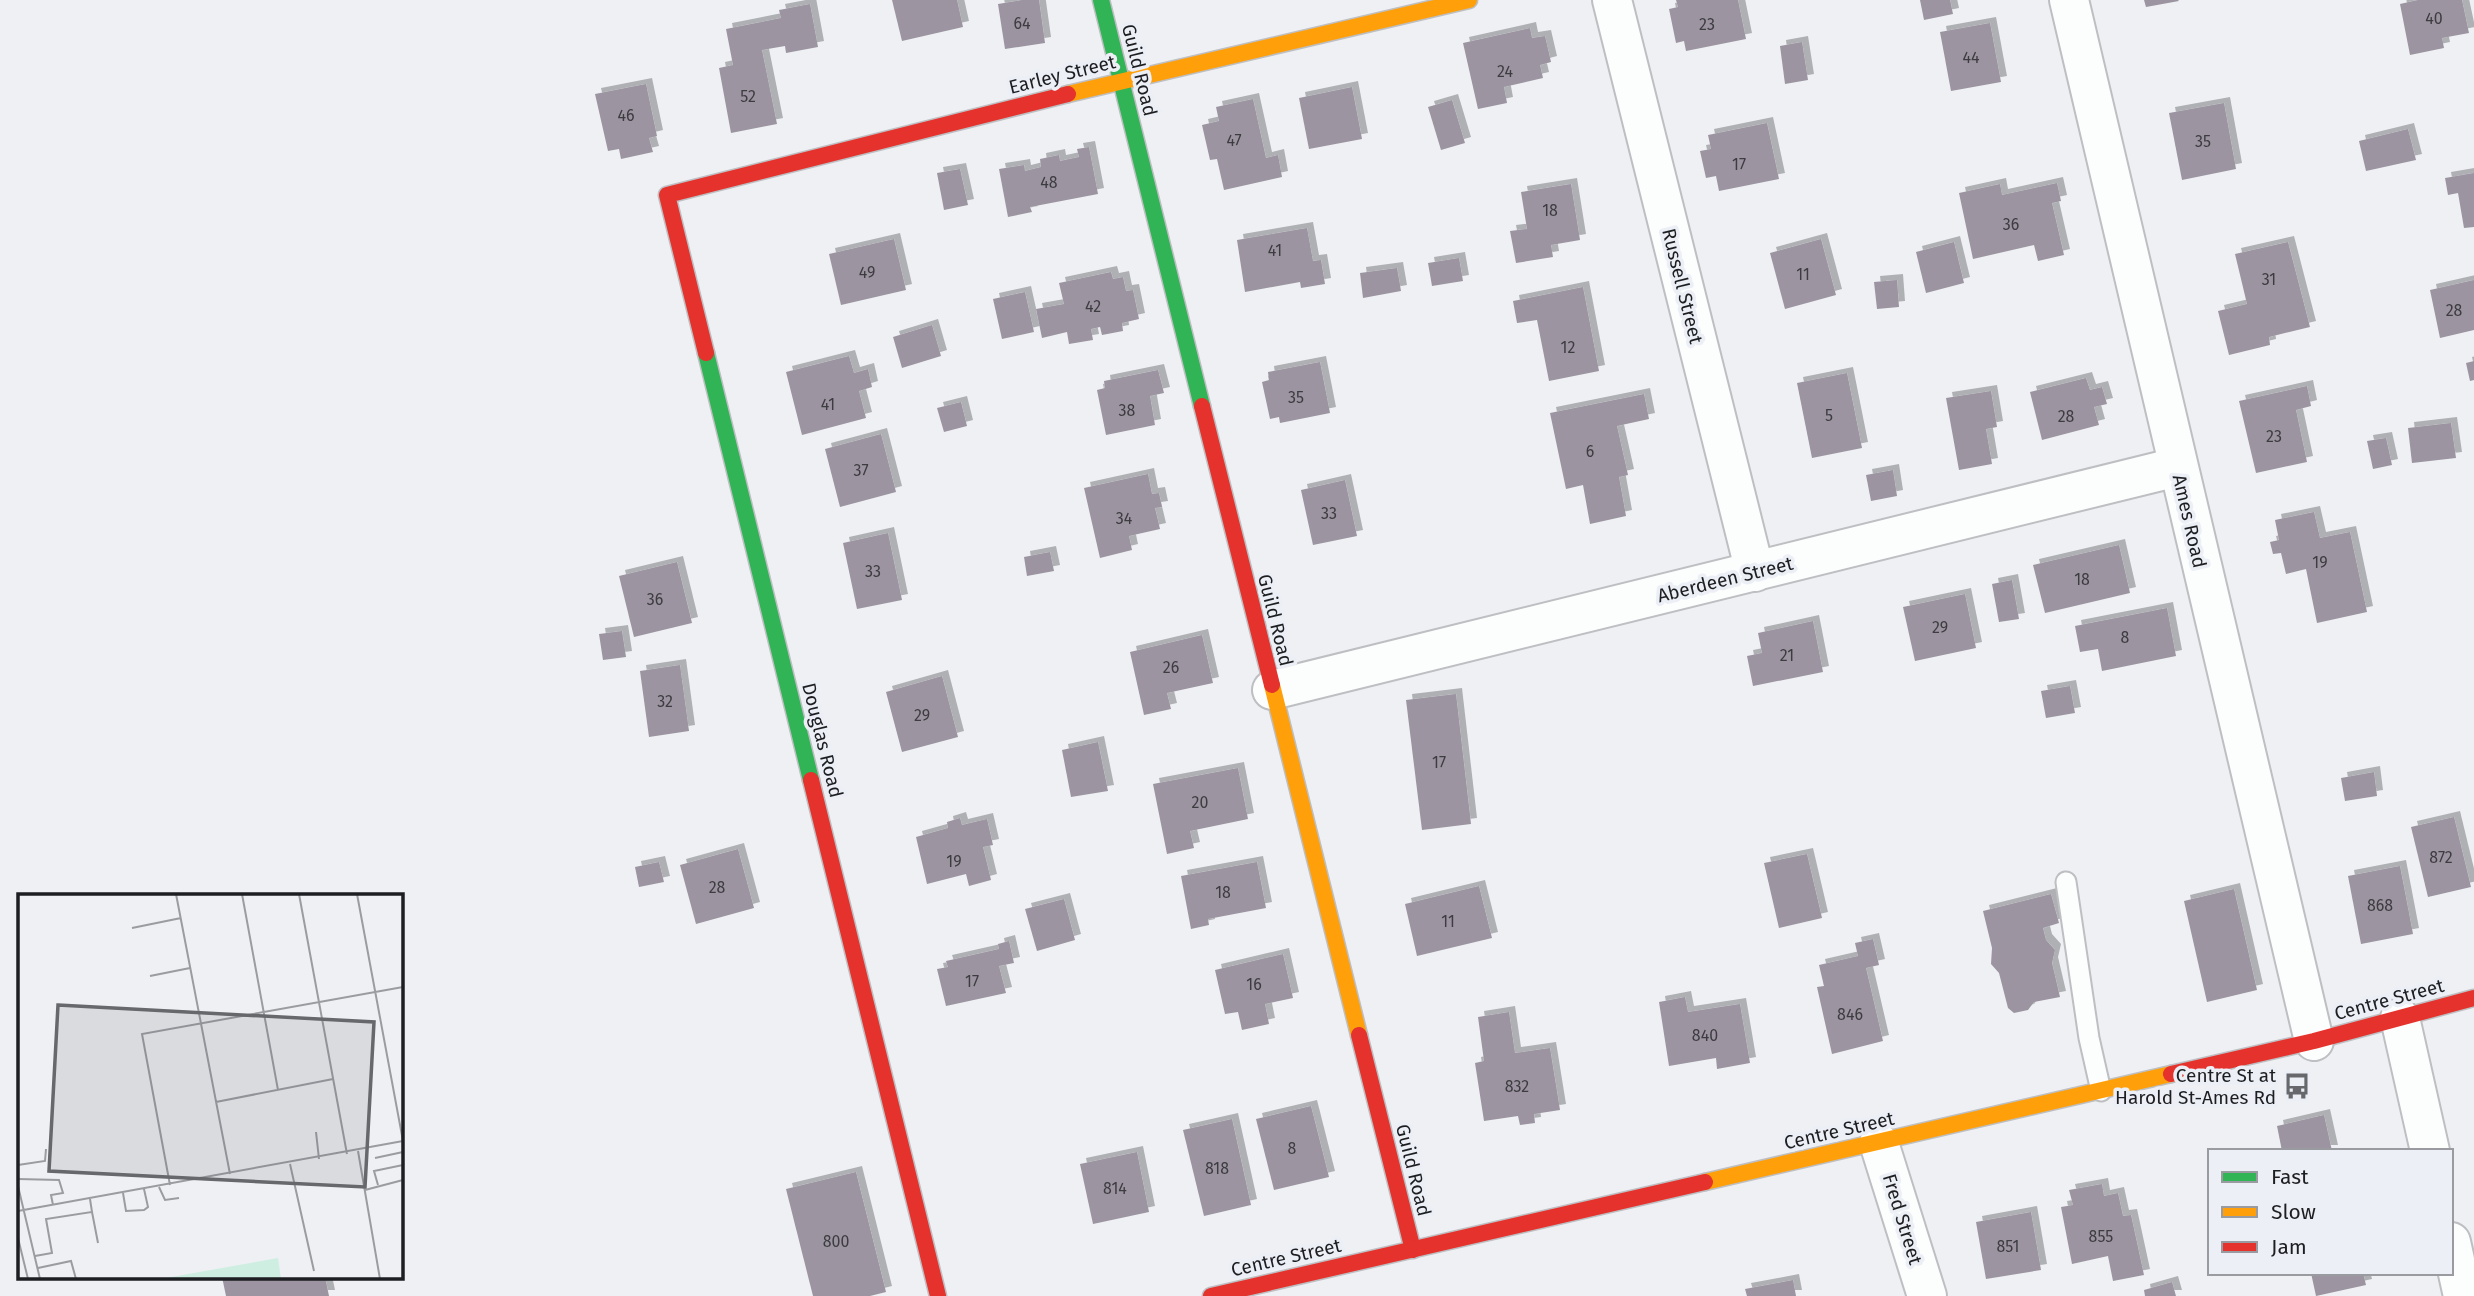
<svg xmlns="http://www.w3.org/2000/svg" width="2474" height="1296" font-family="'Fira Sans',sans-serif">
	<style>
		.building { fill: #9c95a1; filter: url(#shadow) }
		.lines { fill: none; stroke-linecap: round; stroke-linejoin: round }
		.lane-casing { stroke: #bebfc2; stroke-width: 23 }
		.street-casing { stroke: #bebfc2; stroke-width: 42 }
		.fast-casing { stroke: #bebfc2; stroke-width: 19 }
		.slow-casing { stroke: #bebfc2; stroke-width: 19 }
		.jam-casing { stroke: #bebfc2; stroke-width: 19 }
		.lane { stroke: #fcfdfd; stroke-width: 19 }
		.street { stroke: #fcfdfd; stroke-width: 38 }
		.fast { stroke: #30b455; stroke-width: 16 }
		.slow { stroke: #ff9f0a; stroke-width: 16 }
		.jam { stroke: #e5322d; stroke-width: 16 }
		.labels { text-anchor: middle; stroke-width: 7; stroke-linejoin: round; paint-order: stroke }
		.number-label { font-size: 16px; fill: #3d3c41 }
		.street-label { font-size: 19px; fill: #1d1e21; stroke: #eceff6 }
		.poi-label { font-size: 19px; fill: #1d1e21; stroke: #eceff6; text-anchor: end }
		.inset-road { fill: none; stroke: #9a9ca0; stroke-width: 2 }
		.view { fill: #66686b; fill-opacity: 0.15; stroke: #66686b; stroke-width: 3.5 }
		.inset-edge { fill: none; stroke: #1d1e21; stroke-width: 3.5 }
	</style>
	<defs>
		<filter id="shadow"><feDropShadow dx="6" dy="-6" stdDeviation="0" flood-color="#0004"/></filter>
	</defs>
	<rect width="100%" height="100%" fill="#eef0f4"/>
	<g class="building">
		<polygon points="892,0 957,0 963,27 902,41"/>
		<polygon points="1022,0 1039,0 1045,43 1005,49 998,4"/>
		<polygon points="1676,0 1738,0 1746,39 1686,51 1684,41 1676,43 1669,9 1678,7"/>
		<polygon points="1920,0 1950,0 1953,14 1924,20"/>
		<polygon points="2144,0 2178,0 2179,1 2146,7"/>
		<polygon points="2418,0 2462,0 2469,33 2442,38 2444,48 2410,55 2400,4"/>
		<polygon points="810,4 818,47 786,53 785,46 762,50 777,124 731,133 719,68 733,65 726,29 781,18 779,10"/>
		<polygon points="1990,23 2001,82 1951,91 1940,32"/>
		<polygon points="1530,28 1532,38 1545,36 1551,62 1540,65 1543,78 1504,87 1507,103 1478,109 1463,43"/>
		<polygon points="1802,42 1808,80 1785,84 1780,46"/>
		<polygon points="646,84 657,136 649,138 653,152 621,159 619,149 608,151 595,94"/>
		<polygon points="1352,87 1362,139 1309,149 1299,98"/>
		<polygon points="1253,99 1266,158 1278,155 1282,177 1224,190 1217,159 1210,160 1202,125 1219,121 1216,107"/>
		<polygon points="1452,100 1465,143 1441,150 1428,107"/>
		<polygon points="2224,103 2236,169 2182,180 2169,113"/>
		<polygon points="1767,123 1779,179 1719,191 1716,176 1706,178 1700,151 1711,149 1708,135"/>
		<polygon points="2408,129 2416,160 2366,171 2359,141"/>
		<polygon points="1089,147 1098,194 1030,207 1032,212 1008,217 999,169 1024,165 1025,171 1041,167 1040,159 1059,155 1060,161 1079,157 1077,149"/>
		<polygon points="960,169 968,205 944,210 937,173"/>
		<polygon points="2474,173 2474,227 2464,228 2458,193 2448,195 2445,178"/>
		<polygon points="2057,183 2061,201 2052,203 2064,255 2038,261 2034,245 1973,259 1959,193 2000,184 2002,195"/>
		<polygon points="1571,184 1580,240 1551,245 1553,257 1516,263 1510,231 1527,229 1521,192"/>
		<polygon points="1307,228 1313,261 1321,260 1325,284 1301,288 1300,282 1245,292 1237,240"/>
		<polygon points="894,239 906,290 841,305 829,254"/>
		<polygon points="1821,239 1836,295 1785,309 1770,253"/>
		<polygon points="1954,242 1964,283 1926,293 1916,252"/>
		<polygon points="2288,242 2310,327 2269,337 2270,345 2229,355 2218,311 2247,304 2235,254"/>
		<polygon points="1459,258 1463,281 1432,286 1428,263"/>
		<polygon points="1397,268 1401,291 1363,298 1360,273"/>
		<polygon points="1111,272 1113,279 1123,277 1126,291 1133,290 1139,319 1122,323 1123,331 1102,335 1100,327 1091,329 1093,340 1069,344 1067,332 1042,338 1036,309 1064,304 1059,283"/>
		<polygon points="1897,280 1899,307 1877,309 1874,282"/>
		<polygon points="2474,280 2474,330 2440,338 2430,290"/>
		<polygon points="1583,287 1599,371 1549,381 1537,320 1517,323 1513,301"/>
		<polygon points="1025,292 1034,332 1002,339 993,299"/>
		<polygon points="932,325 941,356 902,368 893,337"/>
		<polygon points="849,356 854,373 868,369 872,387 859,391 866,418 802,435 786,372"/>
		<polygon points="2474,361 2474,380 2470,381 2466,363"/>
		<polygon points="1320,362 1330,413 1280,423 1279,417 1270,419 1262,382 1269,380 1268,372"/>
		<polygon points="1158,370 1164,393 1150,396 1155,425 1106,435 1097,390 1105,388 1104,381"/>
		<polygon points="1847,373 1862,448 1812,458 1797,383"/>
		<polygon points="2086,378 2090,390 2102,387 2107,404 2094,407 2099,425 2042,440 2030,392"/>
		<polygon points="2307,386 2311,406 2296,410 2307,462 2256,473 2239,401"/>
		<polygon points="1991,391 1997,427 1986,429 1992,464 1959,470 1946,398"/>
		<polygon points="1644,394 1649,419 1617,426 1628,475 1619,477 1626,516 1590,524 1583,485 1566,489 1550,413"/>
		<polygon points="961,402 967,426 944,432 937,408"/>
		<polygon points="2451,423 2456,458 2412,463 2408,428"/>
		<polygon points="881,434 896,492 840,507 825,449"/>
		<polygon points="2386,438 2392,465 2373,469 2367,441"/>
		<polygon points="1893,470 1897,496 1871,501 1866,475"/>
		<polygon points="1148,474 1152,494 1159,493 1162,507 1155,508 1160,529 1129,536 1132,550 1100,558 1084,488"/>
		<polygon points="1345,480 1357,536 1313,545 1301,490"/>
		<polygon points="2314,512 2320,538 2350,532 2367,612 2317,623 2306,569 2286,574 2281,553 2273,554 2270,542 2279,540 2275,520"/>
		<polygon points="888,533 902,600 857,609 843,543"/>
		<polygon points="2119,545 2130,593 2045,613 2033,565"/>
		<polygon points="1050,552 1054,571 1027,576 1024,557"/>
		<polygon points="677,562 692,623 634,637 619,576"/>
		<polygon points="2012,580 2019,619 1999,622 1992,584"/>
		<polygon points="1965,594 1976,648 1915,661 1903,607"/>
		<polygon points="2167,608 2176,656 2102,671 2098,649 2080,652 2075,626"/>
		<polygon points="1813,621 1823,672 1753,686 1747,656 1762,653 1758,633"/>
		<polygon points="622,631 626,657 603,660 599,634"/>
		<polygon points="1202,635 1213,683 1167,693 1171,709 1144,715 1130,652"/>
		<polygon points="680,665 689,731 649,737 640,671"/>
		<polygon points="942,676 958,737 902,752 886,692"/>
		<polygon points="2070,686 2075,713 2046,718 2041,691"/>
		<polygon points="1456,694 1471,824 1422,830 1406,700"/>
		<polygon points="1098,742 1108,791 1071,797 1062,750"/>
		<polygon points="1238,768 1248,819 1190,831 1194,848 1167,854 1153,784"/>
		<polygon points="2374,772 2377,796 2345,801 2341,778"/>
		<polygon points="2454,817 2471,887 2428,897 2411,827"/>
		<polygon points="960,818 962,825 987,819 993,845 983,847 991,880 969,886 966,874 927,884 916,837 948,828 947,822"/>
		<polygon points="738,849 754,908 696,924 680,865"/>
		<polygon points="1807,854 1822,918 1779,928 1764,863"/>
		<polygon points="659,862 664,882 639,887 635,867"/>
		<polygon points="1257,862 1266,908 1208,919 1209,925 1191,929 1181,876"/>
		<polygon points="2400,866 2413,934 2361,944 2348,876"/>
		<polygon points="1479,886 1492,938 1417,956 1405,904"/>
		<polygon points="2234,889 2257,990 2207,1002 2184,901"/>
		<polygon points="2051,894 2059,923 2043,928 2046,940 2055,950 2052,963 2060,997 2034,1002 2028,1010 2014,1013 2008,1008 1999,973 1991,964 1992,948 1983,911"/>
		<polygon points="1064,899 1075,940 1037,951 1025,909"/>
		<polygon points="1873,939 1879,965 1866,968 1883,1041 1832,1054 1817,987 1824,986 1819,965 1858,956 1855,943"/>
		<polygon points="1009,941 1014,963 999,966 1006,993 946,1006 937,969 948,967 946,961 999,949 998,944"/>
		<polygon points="1283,954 1293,998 1265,1004 1269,1024 1242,1030 1238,1012 1225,1014 1215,970"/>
		<polygon points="1685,997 1688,1012 1740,1004 1750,1063 1717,1069 1716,1058 1669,1066 1659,1002"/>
		<polygon points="1509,1012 1515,1053 1550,1048 1560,1110 1534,1114 1535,1123 1520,1125 1518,1116 1484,1121 1475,1063 1484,1061 1478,1017"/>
		<polygon points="1311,1106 1329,1177 1274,1190 1256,1119"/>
		<polygon points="2324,1115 2332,1151 2282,1151 2277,1126"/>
		<polygon points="1232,1119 1251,1205 1204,1216 1183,1130"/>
		<polygon points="1137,1152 1149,1212 1093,1224 1080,1164"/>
		<polygon points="856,1172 886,1292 870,1296 813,1296 786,1189"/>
		<polygon points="2102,1184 2104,1196 2118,1193 2123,1216 2131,1215 2144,1275 2113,1281 2108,1256 2072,1264 2061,1207 2073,1205 2069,1190"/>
		<polygon points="2031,1212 2041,1270 1986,1279 1976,1222"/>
		<polygon points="2311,1273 2363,1273 2366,1285 2316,1296"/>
		<polygon points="222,1277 325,1277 329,1296 226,1296"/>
		<polygon points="1793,1280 1796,1296 1747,1296 1745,1289"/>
		<polygon points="2172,1282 2176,1296 2145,1296 2144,1290"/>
	</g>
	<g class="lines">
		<g class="lane-casing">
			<polyline id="lane" points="2066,882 2089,1038 2101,1091"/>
		</g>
		<g class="street-casing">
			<g id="street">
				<polyline points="1612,0 1755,572"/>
				<polyline points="2069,0 2314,1041"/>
				<polyline points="1272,690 2177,467"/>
				<polyline points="2400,1018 2430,1151"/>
				<polyline points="1879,1143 1927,1296"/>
				<polyline points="2451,1242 2463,1296"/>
			</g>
		</g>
		<g class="fast-casing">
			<g id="fast">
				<polyline points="1101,0 1202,406"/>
				<polyline points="706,353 811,780"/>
			</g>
		</g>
		<g class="slow-casing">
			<g id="slow">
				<polyline points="1068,94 1469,0"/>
				<polyline points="1272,685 1359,1035"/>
				<polyline points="1705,1182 2171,1074"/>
			</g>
		</g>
		<g class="jam-casing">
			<g id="jam">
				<polyline points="706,353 667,195 1068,94"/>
				<polyline points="1202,406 1272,685"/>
				<polyline points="811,780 938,1296"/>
				<polyline points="1359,1035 1413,1250"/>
				<polyline points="2171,1074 2314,1041 2474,998"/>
				<polyline points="1211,1296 1705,1182"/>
			</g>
		</g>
		<use href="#lane" class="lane"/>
		<use href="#street" class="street"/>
		<use href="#fast" class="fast"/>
		<use href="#slow" class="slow"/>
		<use href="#jam" class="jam"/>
	</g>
	<defs>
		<g id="bus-bare" transform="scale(2.1)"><path d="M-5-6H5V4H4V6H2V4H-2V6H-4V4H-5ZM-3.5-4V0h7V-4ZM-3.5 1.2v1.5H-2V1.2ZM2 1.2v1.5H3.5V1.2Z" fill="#66686b" stroke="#eceff6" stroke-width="2.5" paint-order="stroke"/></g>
	</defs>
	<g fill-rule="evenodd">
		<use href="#bus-bare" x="2297" y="1086"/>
	</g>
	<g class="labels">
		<g class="number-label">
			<text x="2434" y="24">40</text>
			<text x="1022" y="29">64</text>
			<text x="1707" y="30">23</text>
			<text x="1971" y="63">44</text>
			<text x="1505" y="77">24</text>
			<text x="748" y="102">52</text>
			<text x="626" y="121">46</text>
			<text x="1234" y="146">47</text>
			<text x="2203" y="147">35</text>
			<text x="1739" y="170">17</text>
			<text x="1049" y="188">48</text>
			<text x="1550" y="216">18</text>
			<text x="2011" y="230">36</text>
			<text x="1275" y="256">41</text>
			<text x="867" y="278">49</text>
			<text x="1803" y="280">11</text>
			<text x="2269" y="285">31</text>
			<text x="1093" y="312">42</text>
			<text x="2454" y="316">28</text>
			<text x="1568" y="353">12</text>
			<text x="1296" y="403">35</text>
			<text x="828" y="410">41</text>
			<text x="1127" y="416">38</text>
			<text x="1829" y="421">5</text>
			<text x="2066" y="422">28</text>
			<text x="2274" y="442">23</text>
			<text x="1590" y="457">6</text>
			<text x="861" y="476">37</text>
			<text x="1329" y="519">33</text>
			<text x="1124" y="524">34</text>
			<text x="2320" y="568">19</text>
			<text x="873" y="577">33</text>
			<text x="2082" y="585">18</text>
			<text x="655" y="605">36</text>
			<text x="1940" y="633">29</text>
			<text x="2125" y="643">8</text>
			<text x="1787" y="661">21</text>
			<text x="1171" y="673">26</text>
			<text x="665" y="707">32</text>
			<text x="922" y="721">29</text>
			<text x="1439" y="768">17</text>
			<text x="1200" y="808">20</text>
			<text x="2441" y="863">872</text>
			<text x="954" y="867">19</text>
			<text x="717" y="893">28</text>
			<text x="1223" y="898">18</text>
			<text x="2380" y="911">868</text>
			<text x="1448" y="927">11</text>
			<text x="972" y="987">17</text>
			<text x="1254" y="990">16</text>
			<text x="1850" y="1020">846</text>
			<text x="1705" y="1041">840</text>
			<text x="1517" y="1092">832</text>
			<text x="1292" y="1154">8</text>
			<text x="1217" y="1174">818</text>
			<text x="1115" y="1194">814</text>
			<text x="2101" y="1242">855</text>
			<text x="836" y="1247">800</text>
			<text x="2008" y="1252">851</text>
		</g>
		<g class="street-label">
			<text transform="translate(1140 70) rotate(76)" y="7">Guild Road</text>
			<text transform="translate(1062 74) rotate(-14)" y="7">Earley Street</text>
			<text transform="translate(1683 286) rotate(76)" y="7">Russell Street</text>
			<text transform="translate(2190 521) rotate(77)" y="7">Ames Road</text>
			<text transform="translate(1725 579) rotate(-14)" y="7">Aberdeen Street</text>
			<text transform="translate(1276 620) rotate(76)" y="7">Guild Road</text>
			<text transform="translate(823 740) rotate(76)" y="7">Douglas Road</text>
			<text transform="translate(2389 999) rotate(-15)" y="7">Centre Street</text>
			<text transform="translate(1839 1130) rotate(-13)" y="7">Centre Street</text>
			<text transform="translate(1414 1170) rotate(76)" y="7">Guild Road</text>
			<text transform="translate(1903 1219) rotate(73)" y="7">Fred Street</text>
			<text transform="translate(1286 1257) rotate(-13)" y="7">Centre Street</text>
		</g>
		<g class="poi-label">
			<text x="2276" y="1082">Centre St at<tspan x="2276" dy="22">Harold St-Ames Rd</tspan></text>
		</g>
	</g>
	<g transform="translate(18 894)">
		<rect width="385" height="385" fill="#eef0f4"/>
		<path d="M260,364L263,385L148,384Z" fill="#ceeee1"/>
		<path class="inset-road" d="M158,0L212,280M224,0L260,196M281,0L329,260M339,0L385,247M114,34L163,24M132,82L172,74M198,208L315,185M298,238L301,265M340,257L362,385M357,264L385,258M272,270L296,377M0,271L27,267L28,255M0,285L41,286L45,299L33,301L35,311M152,291L124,140L385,93M360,291L356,277L385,271M0,292L22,385M141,293L147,306L161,304M347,296L385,286M105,299L108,317L126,316L130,313L126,295M0,317L385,247M74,318L80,349M0,344L10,385M17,362L34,359L28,325L74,318L72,305M20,374L53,367L58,385"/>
		<path class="view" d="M40,111L356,128L347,293L31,277Z"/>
		<rect width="385" height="385" class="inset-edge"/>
	</g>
	<rect x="2208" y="1149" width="245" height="126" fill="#eceff6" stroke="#999ba1" stroke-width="2"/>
	<rect x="2222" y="1172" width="35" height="10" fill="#30b455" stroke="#999ba1" stroke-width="2"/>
	<text x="2271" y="1184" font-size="21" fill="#1d1e21">Fast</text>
	<rect x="2222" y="1207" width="35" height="10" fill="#ff9f0a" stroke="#999ba1" stroke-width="2"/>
	<text x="2271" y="1219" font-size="21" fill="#1d1e21">Slow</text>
	<rect x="2222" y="1242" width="35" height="10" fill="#e5322d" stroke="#999ba1" stroke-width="2"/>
	<text x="2271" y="1254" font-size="21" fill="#1d1e21">Jam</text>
</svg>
